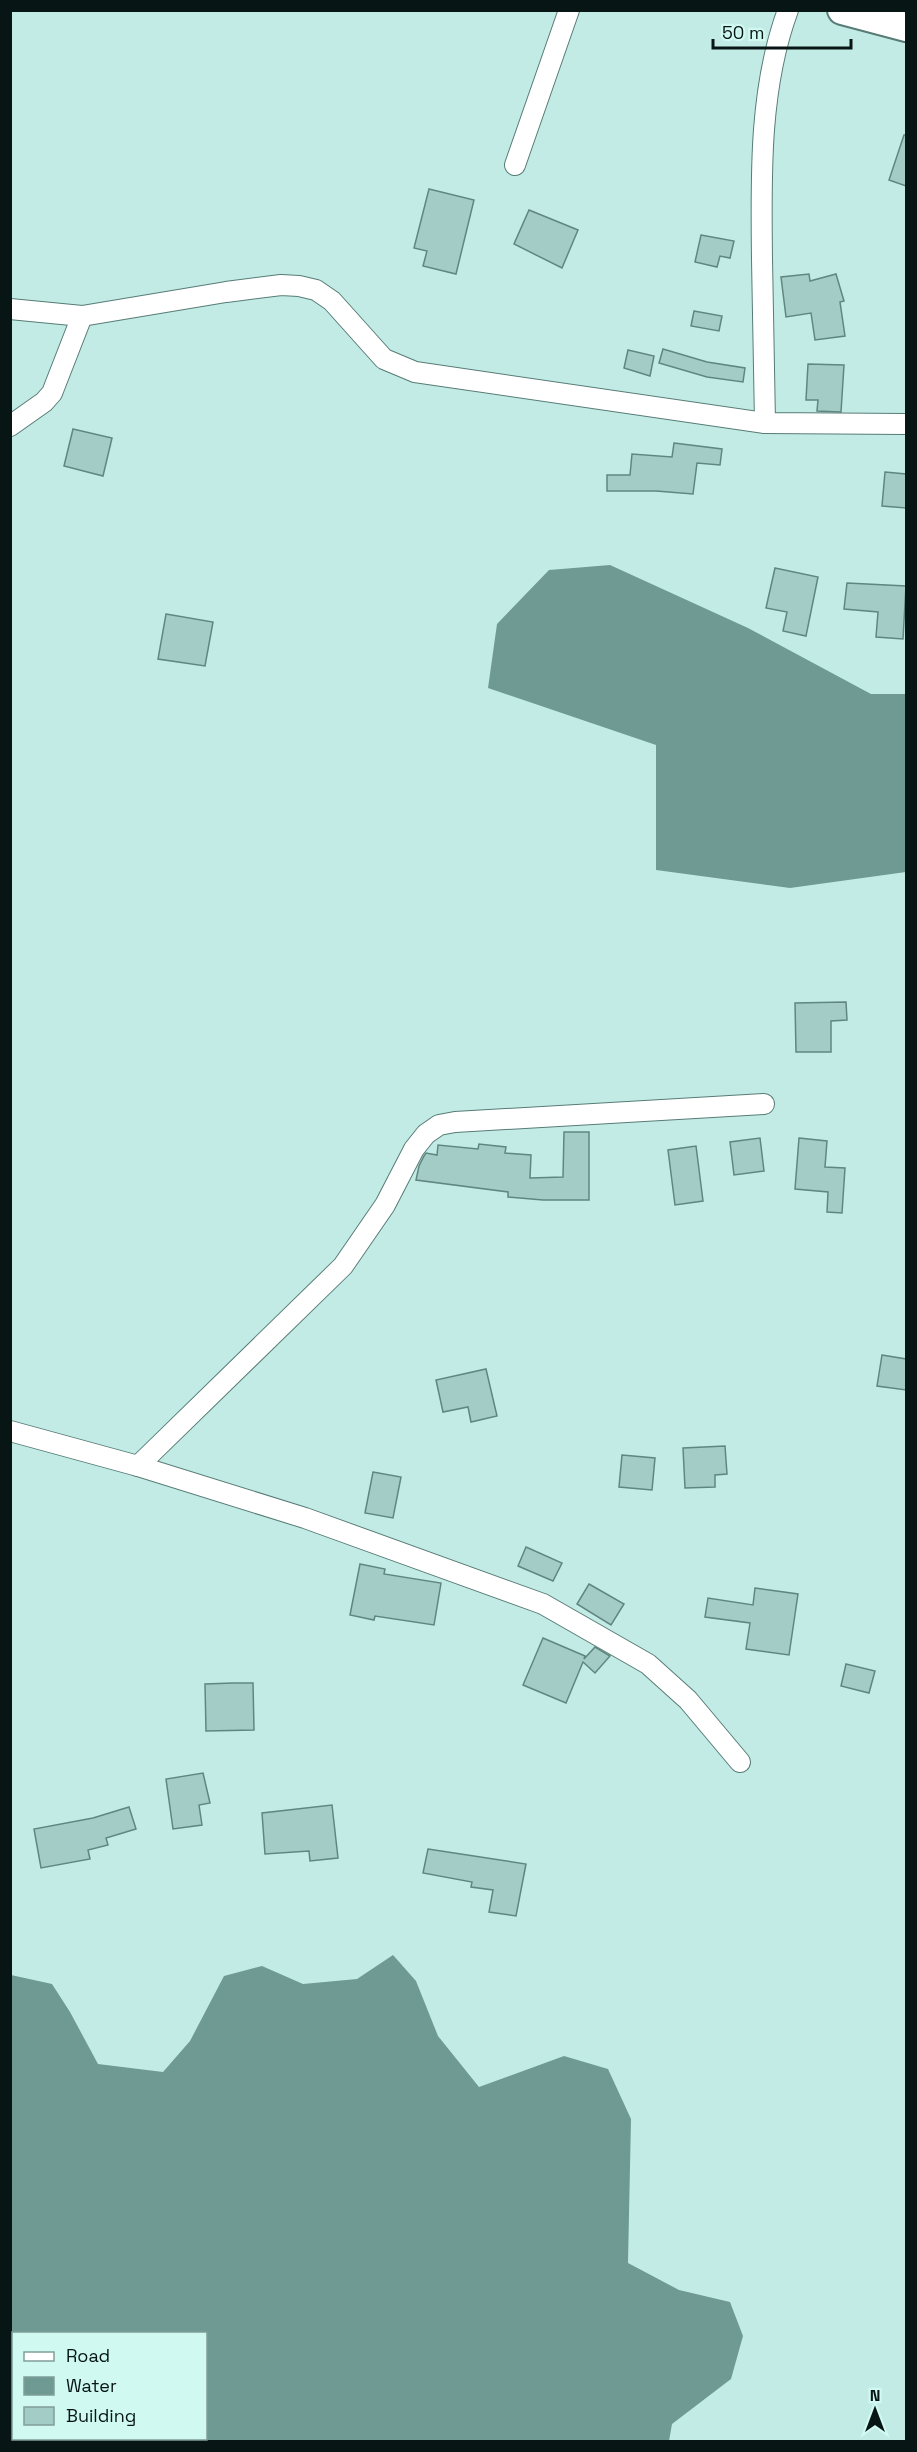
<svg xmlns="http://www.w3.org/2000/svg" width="917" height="2452" font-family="'Space Grotesk',sans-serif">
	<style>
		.water { fill: #6e9a93 }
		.building { fill: #a4ccc6; stroke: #608680; stroke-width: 1.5 }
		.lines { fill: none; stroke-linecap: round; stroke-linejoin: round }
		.street-casing { stroke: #577c76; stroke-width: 22 }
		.secondary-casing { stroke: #577c76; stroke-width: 32 }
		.street { stroke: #fff; stroke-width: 20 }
		.secondary { stroke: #fff; stroke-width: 28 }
	</style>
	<rect width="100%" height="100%" fill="#c3ebe5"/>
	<g class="water">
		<polygon points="610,565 748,628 871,694 906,694 906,872 790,888 656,870 656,745 488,688 497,624 549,570"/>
		<polygon points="393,1955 416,1981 438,2036 479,2087 564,2056 608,2069 631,2119 628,2263 679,2290 730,2302 743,2336 731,2379 672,2424 669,2441 85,2441 82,2439 206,2438 206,2334 14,2334 13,2415 11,2415 11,1975 52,1984 70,2012 98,2064 163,2072 190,2041 224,1976 262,1966 303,1984 357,1979"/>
	</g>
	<g class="building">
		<polygon points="904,135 906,135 906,186 889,180"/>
		<polygon points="429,189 474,200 456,274 423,266 427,251 414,248"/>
		<polygon points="529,210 578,230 562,268 514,244"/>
		<polygon points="701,235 734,241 730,258 720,256 717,267 695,262"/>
		<polygon points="809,274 810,281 836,274 844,301 840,302 845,336 815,340 811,313 786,317 781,277"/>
		<polygon points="694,311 722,316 719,331 691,326"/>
		<polygon points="663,349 707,362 745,368 743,382 707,377 659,363"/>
		<polygon points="628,350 654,356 650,376 624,368"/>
		<polygon points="808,364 844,365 841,412 817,411 818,400 806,400"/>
		<polygon points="73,429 112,438 103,476 64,466"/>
		<polygon points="674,443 722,449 720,465 697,463 693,494 656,491 607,491 607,475 630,475 632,454 672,457"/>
		<polygon points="885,472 906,474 906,508 882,506"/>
		<polygon points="775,568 818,577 806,636 783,631 787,612 766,608"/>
		<polygon points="847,583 906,586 903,639 876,637 878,612 844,609"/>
		<polygon points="166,614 213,622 205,666 158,659"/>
		<polygon points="846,1002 847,1020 831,1021 831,1052 796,1052 795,1003"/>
		<polygon points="564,1132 589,1132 589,1200 543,1200 508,1197 508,1192 416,1180 419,1166 424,1156 426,1153 437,1155 438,1145 478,1149 479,1144 506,1147 505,1153 531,1155 530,1178 563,1177"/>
		<polygon points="760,1138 764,1171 734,1175 730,1142"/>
		<polygon points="799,1138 827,1141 825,1167 845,1168 842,1213 827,1212 828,1192 795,1189"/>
		<polygon points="696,1146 703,1201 675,1205 668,1150"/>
		<polygon points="882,1355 906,1359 906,1390 877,1386"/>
		<polygon points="486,1369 497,1416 471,1422 468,1407 443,1412 436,1380"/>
		<polygon points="725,1446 727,1474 715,1475 715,1487 685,1488 683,1448"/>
		<polygon points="622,1455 655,1458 652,1490 619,1487"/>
		<polygon points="373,1472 401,1477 393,1518 365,1513"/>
		<polygon points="526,1547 562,1563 553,1581 518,1566"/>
		<polygon points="360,1564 385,1569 384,1574 441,1583 434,1625 375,1616 374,1620 350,1615"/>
		<polygon points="589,1584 624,1604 611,1625 577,1604"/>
		<polygon points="755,1588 798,1594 789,1655 746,1649 750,1623 705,1617 708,1598 753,1605"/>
		<polygon points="543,1638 585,1656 584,1659 595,1647 610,1656 595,1673 583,1662 566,1703 523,1685"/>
		<polygon points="846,1664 875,1671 869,1693 841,1686"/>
		<polygon points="233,1683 253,1683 254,1730 206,1731 205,1684"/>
		<polygon points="203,1773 210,1803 199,1805 202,1825 173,1829 166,1779"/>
		<polygon points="332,1805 338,1858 310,1861 309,1851 265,1854 262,1813"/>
		<polygon points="129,1807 136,1829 106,1838 108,1845 88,1850 90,1859 41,1868 34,1829 93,1818"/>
		<polygon points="428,1849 526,1864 516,1916 489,1912 493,1890 471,1887 472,1882 423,1873"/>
	</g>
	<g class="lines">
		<g class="street-casing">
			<g id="street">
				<polyline points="515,165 569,10"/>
				<polyline points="10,309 82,316 226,292 281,285 299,286 316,290 332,301 384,359 415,372 765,423 906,424"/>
				<path d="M765,423C764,368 763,313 762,259C761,177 759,88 788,10"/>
				<polyline points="10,426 44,402 52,393 82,316"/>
				<polyline points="10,1431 138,1466 305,1518 543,1604 648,1664 688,1700 740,1762"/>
				<polyline points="138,1466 343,1266 385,1205 414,1149 426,1134 439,1125 455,1122 764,1104"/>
			</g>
		</g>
		<g class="secondary-casing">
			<polyline id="secondary" points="842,10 906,27"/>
		</g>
		<use href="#street" class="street"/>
		<use href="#secondary" class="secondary"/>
	</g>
	<rect width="917" height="2452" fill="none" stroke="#071614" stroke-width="24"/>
	<rect x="12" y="2332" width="195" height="108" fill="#d0f9f2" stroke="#809e99" stroke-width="1.5"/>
	<rect x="24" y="2352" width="30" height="9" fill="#ffffff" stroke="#809e99" stroke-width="1.5"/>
	<text x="66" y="2362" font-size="18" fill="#071614">Road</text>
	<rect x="24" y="2377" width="30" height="18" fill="#6e9a93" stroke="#809e99" stroke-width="1.5"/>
	<text x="66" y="2392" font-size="18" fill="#071614">Water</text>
	<rect x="24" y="2407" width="30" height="18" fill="#a4ccc6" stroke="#809e99" stroke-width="1.5"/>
	<text x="66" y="2422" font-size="18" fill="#071614">Building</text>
	<g transform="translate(875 2410)" stroke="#d0f9f2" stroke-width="4.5" paint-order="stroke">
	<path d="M0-4.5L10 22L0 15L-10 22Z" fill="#071614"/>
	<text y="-9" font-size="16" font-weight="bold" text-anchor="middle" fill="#071614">N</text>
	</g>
	<path d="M713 39v9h138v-9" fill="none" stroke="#071614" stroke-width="3"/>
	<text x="722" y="39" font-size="18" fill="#071614" stroke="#d0f9f2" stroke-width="4.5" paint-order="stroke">50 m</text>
</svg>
